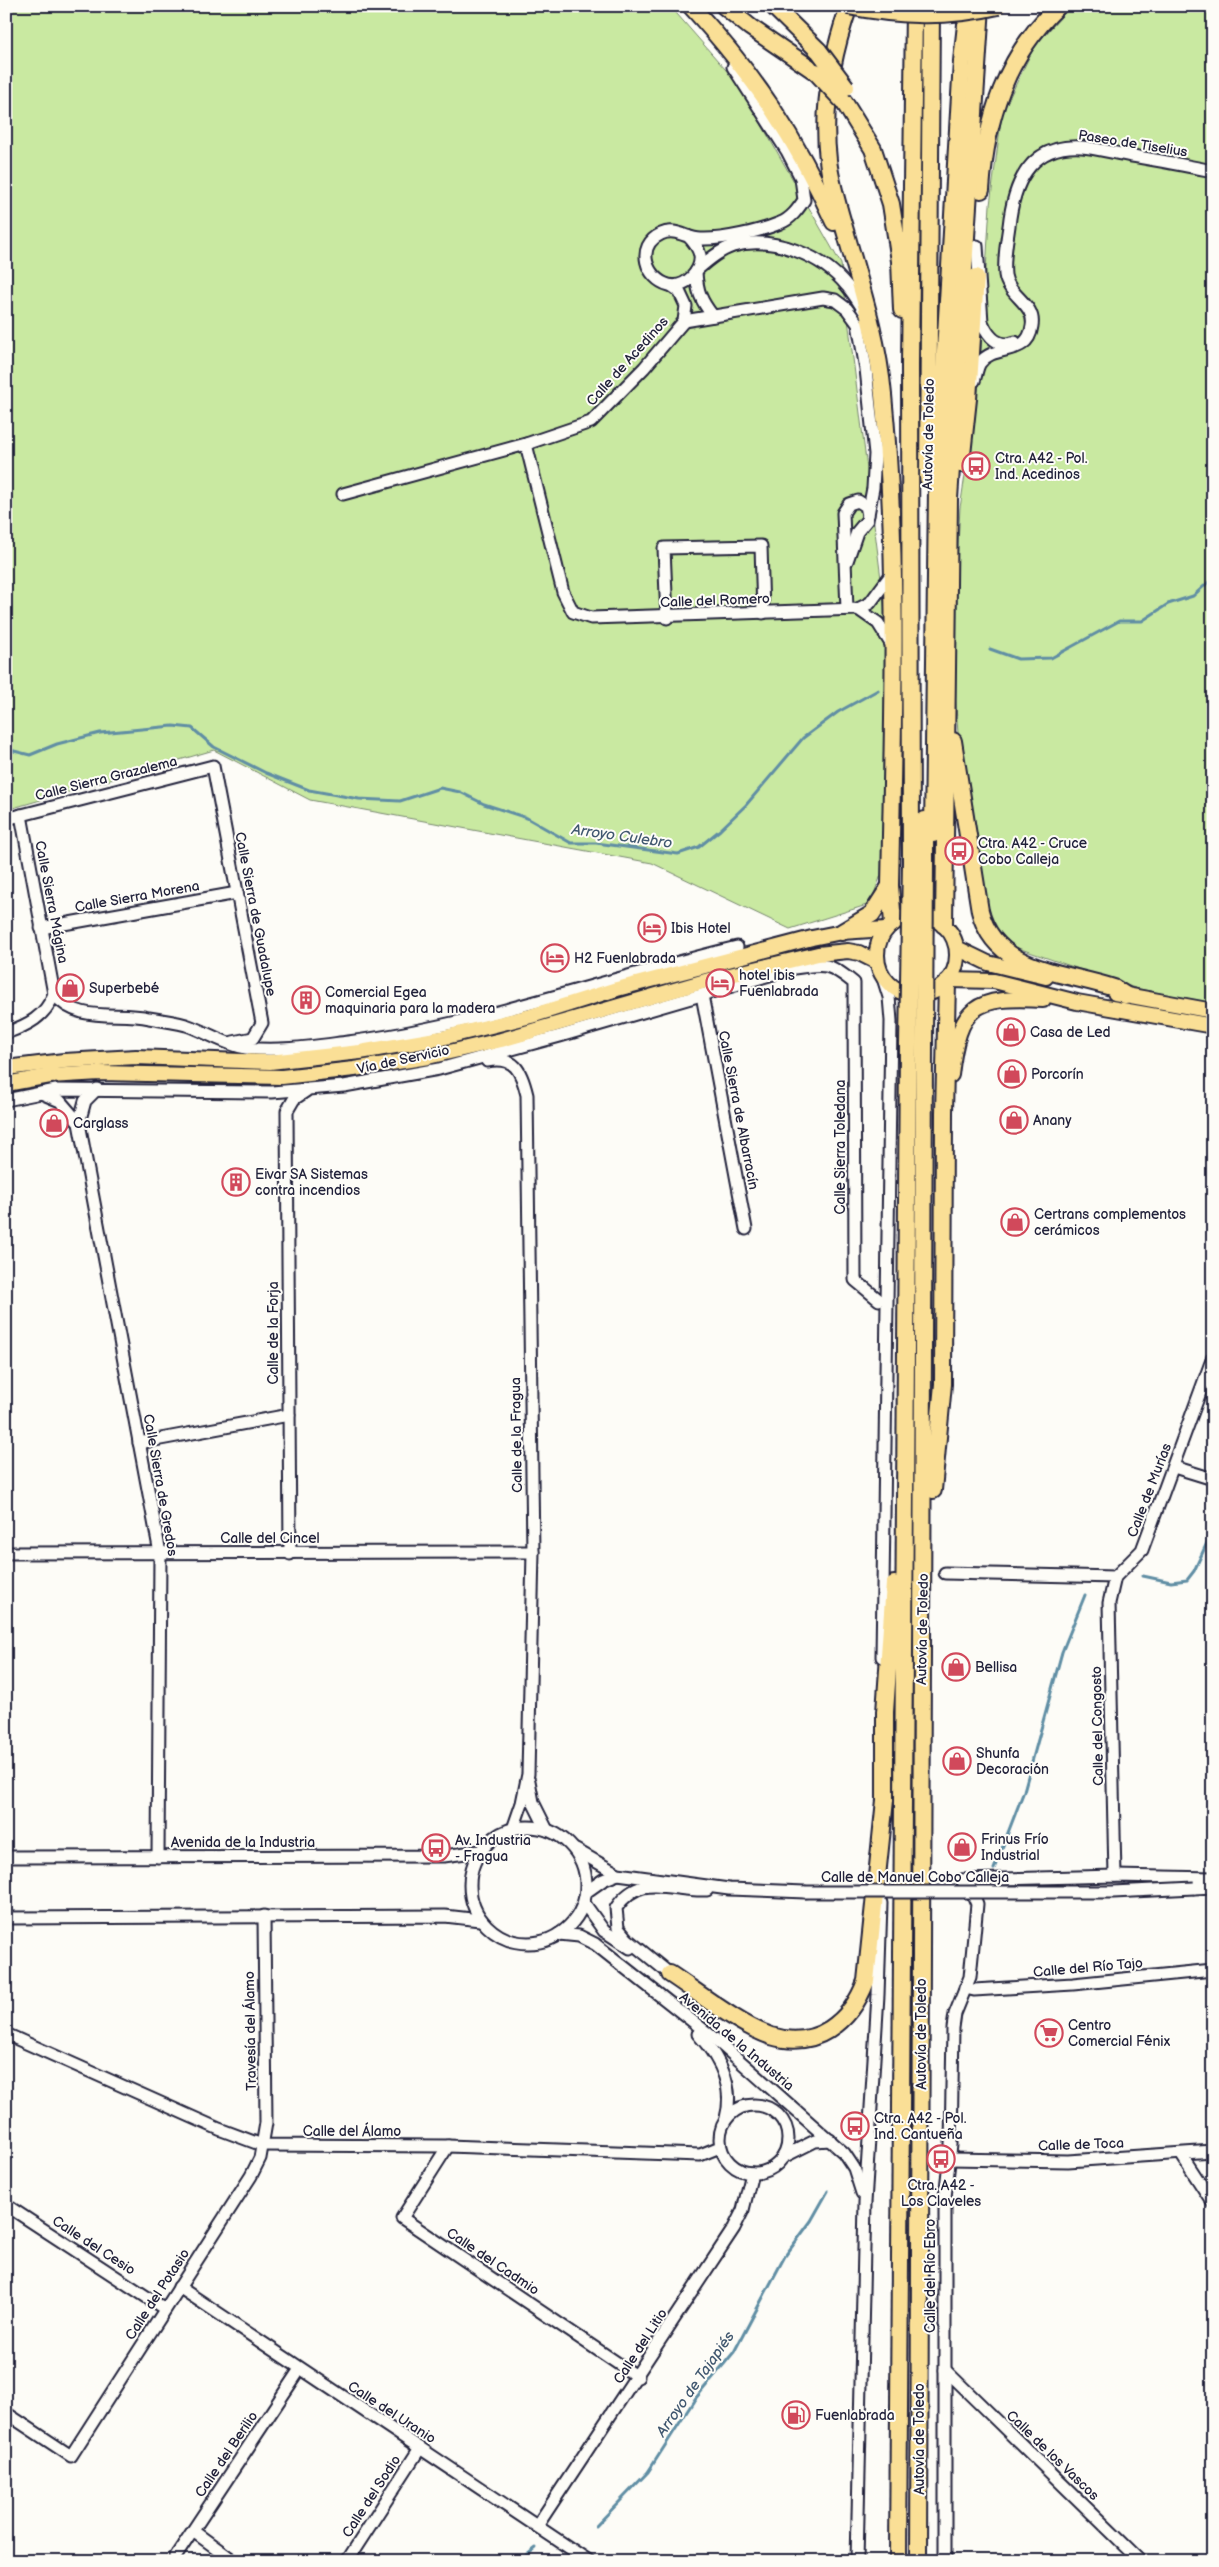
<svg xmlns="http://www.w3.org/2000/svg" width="1219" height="2567" font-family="'Balsamiq Sans',sans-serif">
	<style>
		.green { fill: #c9e9a1; stroke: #76866e }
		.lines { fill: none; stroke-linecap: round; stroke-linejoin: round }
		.stream { stroke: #608ea4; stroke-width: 3 }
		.minor-casing { stroke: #22223b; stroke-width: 15 }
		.major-casing { stroke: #22223b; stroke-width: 18 }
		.highway-casing { stroke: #22223b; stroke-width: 20 }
		.minor { stroke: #fdfcf7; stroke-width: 11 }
		.major { stroke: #fadf96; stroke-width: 14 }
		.highway { stroke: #fadf96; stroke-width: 16 }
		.minor-bridge-casing { stroke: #22223b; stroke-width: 15; stroke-linecap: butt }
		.highway-bridge-casing { stroke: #22223b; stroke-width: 20; stroke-linecap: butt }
		.minor-bridge { stroke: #fdfcf7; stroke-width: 11 }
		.highway-bridge { stroke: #fadf96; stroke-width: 16 }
		.labels { text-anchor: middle; stroke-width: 4; stroke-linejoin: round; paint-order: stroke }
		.street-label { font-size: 14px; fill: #22223b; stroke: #fdfcf7 }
		.poi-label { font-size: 14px; fill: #22223b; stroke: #fdfcf7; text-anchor: start }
		.water-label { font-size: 15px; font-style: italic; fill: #415870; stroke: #fdfcf7 }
	</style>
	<rect width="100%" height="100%" fill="#fdfcf7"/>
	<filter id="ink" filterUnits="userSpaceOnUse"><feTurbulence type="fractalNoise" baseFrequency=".02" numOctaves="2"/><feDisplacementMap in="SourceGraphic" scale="10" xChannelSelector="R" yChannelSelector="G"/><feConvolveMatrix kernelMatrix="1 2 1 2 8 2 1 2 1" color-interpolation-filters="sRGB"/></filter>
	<g filter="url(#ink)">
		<g class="green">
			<polygon points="6,6 670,6 739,85 841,264 887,626 881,875 870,904 790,929 652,863 310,800 214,750 6,810"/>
			<polygon points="1071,6 1213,6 1213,1004 1135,988 1009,945 990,920 959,746 952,654 960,508 979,383 990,205 1002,113 1034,47"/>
		</g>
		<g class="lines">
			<g class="stream">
				<polyline points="990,649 1018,659 1051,658 1119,621 1142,621 1168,604 1193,596 1213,578"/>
				<polyline points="6,749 30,755 57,744 100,733 173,726 192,728 214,747 266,773 309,790 359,799 400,801 440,788 460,792 484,804 527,818 571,843 596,843 678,854 699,847 720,830 746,805 803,738 838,712 878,690"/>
				<polyline points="1143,1576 1171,1582 1187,1580 1194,1571 1213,1530"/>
				<polyline points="994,1869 1024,1791 1062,1652 1085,1595"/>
				<polyline points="596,2526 648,2472 695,2399 734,2352 785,2256 811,2221 828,2191"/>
				<polyline points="519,2561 536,2548"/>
			</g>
			<g class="minor-casing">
				<g id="minor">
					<path d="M688,236C694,242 698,247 700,255C702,271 685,289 669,285C646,279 635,246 661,234C676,227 687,239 701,239C722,240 761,231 780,223C791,219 798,209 804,200L801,178L787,151L733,67"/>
					<path d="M977,246L982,322C988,336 998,349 1015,342"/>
					<path d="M698,269C708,260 720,250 733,246C772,235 822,255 847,286C854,294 859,303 865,312"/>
					<path d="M696,272C697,291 701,301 713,316"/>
					<polyline points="684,321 823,298 835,300 847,309 858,324 866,369 875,454 873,488 867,520 857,532 847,561"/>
					<path d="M974,381C976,376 977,367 980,363C994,343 1028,358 1032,326C1036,304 1008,296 1005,275C1003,256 1008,237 1010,218C1016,177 1034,144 1082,147C1096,148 1112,153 1127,155C1155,160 1184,165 1213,171"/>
					<polyline points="526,444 563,592 573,612 591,618 858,609 870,603 893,572"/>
					<polyline points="343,494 526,444 591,422 644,368 684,321 686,306 679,291 672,286"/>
					<polyline points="847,609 843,513 849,504 858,501 866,506 868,515"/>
					<polyline points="858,609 878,623 893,647"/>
					<polyline points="667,618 664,548 761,546 763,613"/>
					<path d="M21,815L54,994C77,1024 117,1011 149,1018C162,1020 175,1022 186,1025C207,1032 226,1045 246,1048C279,1052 316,1046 348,1042C481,1025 607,978 737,947"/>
					<polyline points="6,819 213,766 262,1023 253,1038 233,1042"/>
					<polyline points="41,928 237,893"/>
					<polyline points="882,975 889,997 891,1021 882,1657"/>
					<polyline points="702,995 746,1229"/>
					<path d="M6,1033C28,1025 45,1017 54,994"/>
					<path d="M487,1061C515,1056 521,1070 527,1095L533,1552L528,1774L522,1803L513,1829"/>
					<polyline points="41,1093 60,1101 79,1123 160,1553 158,1857"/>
					<path d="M6,1100L56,1090L272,1092L344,1086L439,1069L560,1036L794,968C825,963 830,963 854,983L855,1280L879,1300"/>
					<polyline points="79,1123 85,1101 97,1089"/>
					<polyline points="139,1443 289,1415"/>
					<polyline points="1174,1467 1213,1479"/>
					<polyline points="6,1553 533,1552"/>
					<polyline points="290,1554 287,1111 294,1099 306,1091"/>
					<polyline points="945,1573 1115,1577 1142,1550 1213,1357"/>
					<polyline points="1115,1577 1109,1603 1115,1876"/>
					<polyline points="529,1781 533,1802 547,1830"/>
					<circle cx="528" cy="1885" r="58"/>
					<polyline points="576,1850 618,1874 729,1889 805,1892"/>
					<polyline points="6,1857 444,1856 480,1851"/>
					<polyline points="962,1880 1115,1876 1213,1878"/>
					<polyline points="1194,1888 1213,1887"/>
					<polyline points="586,1892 603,1880 618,1874"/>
					<polyline points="584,1903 604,1931 630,1948"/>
					<polyline points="6,1918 445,1916 480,1920"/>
					<polyline points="559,1934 579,1936 595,1944 715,2039 844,2153 854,2168 862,2193"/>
					<path d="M670,1974L627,1939L618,1928L616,1908C641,1871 669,1892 707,1890"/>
					<polyline points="965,1988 974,1990 1073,1984 1213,1970"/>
					<polyline points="6,2034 219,2129 262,2145 448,2146 700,2155 720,2147"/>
					<path d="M698,2034C720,2058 735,2086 726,2118"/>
					<circle cx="754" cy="2139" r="34"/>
					<polyline points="448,2146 402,2218 638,2377"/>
					<polyline points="1181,2154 1213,2203"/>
					<polyline points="783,2157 815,2141 830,2140"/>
					<polyline points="950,2159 1068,2161 1213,2151"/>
					<polyline points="6,2205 165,2309"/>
					<polyline points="179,2287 589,2561"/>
					<polyline points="945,2370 1141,2561"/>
					<polyline points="6,2413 71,2456 251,2176 260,2158 266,2123 264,1916"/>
					<polyline points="537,2526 734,2228 743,2210 752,2173"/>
					<polyline points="193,2531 234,2561"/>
					<polyline points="176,2556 300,2369"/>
					<polyline points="347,2561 420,2448"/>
					<polyline points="857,2561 865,2203 878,1995 881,1903"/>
					<polyline points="945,2561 945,2197 951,2145 953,2028 955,2014 970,1977 977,1904 970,1888 962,1880"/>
				</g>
			</g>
			<g class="major-casing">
				<g id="major">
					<circle cx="917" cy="955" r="40"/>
					<polyline points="957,948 988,963 1046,977"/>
					<polyline points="949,980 994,981 1077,1002 1213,1026"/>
					<polyline points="1115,993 1213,1011"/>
					<polyline points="6,1068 64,1061 136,1057 270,1062 360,1052 442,1038 531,1016 617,989 812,938 842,932 886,929"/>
					<path d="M951,1075C959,1005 975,996 1043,1000"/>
					<polyline points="6,1084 50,1076 100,1073 282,1077 354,1069 428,1057 501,1040 709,980 818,954 848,951 859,953 877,962"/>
				</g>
			</g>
			<g class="highway-casing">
				<g id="highway">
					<path d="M691,6C754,75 796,137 834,222"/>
					<polyline points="724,6 750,27 816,72"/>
					<polyline points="773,6 819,51"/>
					<path d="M849,6C832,55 822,109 828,160C831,185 839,210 846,234C861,287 878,339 883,395C899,558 893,722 890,886L893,923"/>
					<polyline points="844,102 873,149 891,204 900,261 902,310"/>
					<path d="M981,190C986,118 1005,57 1058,6"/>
					<polyline points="961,464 968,399 976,277"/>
					<polyline points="928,478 931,6"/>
					<path d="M953,741L980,911C995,972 1063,971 1114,988L1125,995"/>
					<polyline points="933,834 937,489 962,61 968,6"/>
					<polyline points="911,861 910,365 914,6"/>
					<polyline points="925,862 925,820"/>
					<polyline points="944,925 949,499 981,6"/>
					<polyline points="842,932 872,914 890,886"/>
					<polyline points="933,1490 943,1384 944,1113 947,982"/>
					<path d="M670,1974C699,1993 739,2025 771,2036C816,2050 851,2022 866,1981L885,1800V1712L894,1584"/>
					<polyline points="898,2561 908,1044"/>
					<polyline points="919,2561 924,1044"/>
				</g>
			</g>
			<use href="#minor" class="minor"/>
			<use href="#major" class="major"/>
			<use href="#highway" class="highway"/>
			<g class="minor-bridge-casing">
				<polyline id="minor-bridge" points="805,1892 1113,1892 1194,1888"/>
			</g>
			<g class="highway-bridge-casing">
				<g id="highway-bridge">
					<path d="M848,6C899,16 947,18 998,6"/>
					<polyline points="819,51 846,87"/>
					<polyline points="816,72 844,102"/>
					<polyline points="908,1044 911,861"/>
					<polyline points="924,1044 925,862"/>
				</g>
			</g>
			<use href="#minor-bridge" class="minor-bridge"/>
			<use href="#highway-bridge" class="highway-bridge"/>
		</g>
	</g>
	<defs>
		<g id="bus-ring" transform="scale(1.4375)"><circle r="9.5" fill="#fdfcf7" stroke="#d1495b" stroke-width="1.5"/><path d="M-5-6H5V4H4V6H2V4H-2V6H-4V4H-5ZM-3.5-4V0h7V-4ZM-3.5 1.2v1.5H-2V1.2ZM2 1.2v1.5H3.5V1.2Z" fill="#d1495b"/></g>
		<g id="hotel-ring" transform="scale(1.4375)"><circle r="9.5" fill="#fdfcf7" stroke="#d1495b" stroke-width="1.5"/><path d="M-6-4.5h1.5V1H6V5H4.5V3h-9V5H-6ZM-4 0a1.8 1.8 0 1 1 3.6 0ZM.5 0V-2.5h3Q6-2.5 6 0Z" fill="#d1495b"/></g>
		<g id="shop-ring" transform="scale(1.4375)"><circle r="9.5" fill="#fdfcf7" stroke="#d1495b" stroke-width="1.5"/><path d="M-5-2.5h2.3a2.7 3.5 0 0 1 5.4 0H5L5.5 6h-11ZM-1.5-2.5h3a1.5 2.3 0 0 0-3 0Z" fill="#d1495b"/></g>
		<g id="building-ring" transform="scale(1.4375)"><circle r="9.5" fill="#fdfcf7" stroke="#d1495b" stroke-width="1.5"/><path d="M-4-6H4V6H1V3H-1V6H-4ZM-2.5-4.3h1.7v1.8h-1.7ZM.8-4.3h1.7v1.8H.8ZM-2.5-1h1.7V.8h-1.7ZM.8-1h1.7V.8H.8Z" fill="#d1495b"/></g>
		<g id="supermarket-ring" transform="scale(1.4375)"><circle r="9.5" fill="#fdfcf7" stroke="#d1495b" stroke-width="1.5"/><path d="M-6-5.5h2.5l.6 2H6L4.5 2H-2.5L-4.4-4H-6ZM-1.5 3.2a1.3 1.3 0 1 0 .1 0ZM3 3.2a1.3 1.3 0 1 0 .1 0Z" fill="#d1495b"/></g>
		<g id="fuel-ring" transform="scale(1.4375)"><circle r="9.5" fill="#fdfcf7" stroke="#d1495b" stroke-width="1.5"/><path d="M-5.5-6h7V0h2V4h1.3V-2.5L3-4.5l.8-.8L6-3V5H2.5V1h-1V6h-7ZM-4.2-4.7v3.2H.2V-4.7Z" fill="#d1495b"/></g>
	</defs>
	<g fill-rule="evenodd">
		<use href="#bus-ring" x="976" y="466"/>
		<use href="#bus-ring" x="959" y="851"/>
		<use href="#hotel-ring" x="652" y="928"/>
		<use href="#hotel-ring" x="555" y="958"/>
		<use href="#hotel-ring" x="720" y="983"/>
		<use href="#shop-ring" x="70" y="988"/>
		<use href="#building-ring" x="306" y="1000"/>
		<use href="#shop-ring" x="1011" y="1032"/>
		<use href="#shop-ring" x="1012" y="1074"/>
		<use href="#shop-ring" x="1014" y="1120"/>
		<use href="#shop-ring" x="54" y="1123"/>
		<use href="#building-ring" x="236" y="1182"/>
		<use href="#shop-ring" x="1015" y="1222"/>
		<use href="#shop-ring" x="956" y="1667"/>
		<use href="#shop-ring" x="957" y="1761"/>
		<use href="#shop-ring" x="962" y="1847"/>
		<use href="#bus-ring" x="436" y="1848"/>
		<use href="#supermarket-ring" x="1049" y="2033"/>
		<use href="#bus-ring" x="855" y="2126"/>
		<use href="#bus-ring" x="941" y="2159"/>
		<use href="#fuel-ring" x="796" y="2415"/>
	</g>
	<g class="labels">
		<g class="street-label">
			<text transform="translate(1133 143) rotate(9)" y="5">Paseo de Tiselius</text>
			<text transform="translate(627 361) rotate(-48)" y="5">Calle de Acedinos</text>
			<text transform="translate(928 434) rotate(-89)" y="5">Autovía de Toledo</text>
			<text transform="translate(715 600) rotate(-2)" y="5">Calle del Romero</text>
			<text transform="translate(106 778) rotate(-14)" y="5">Calle Sierra Grazalema</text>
			<text transform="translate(137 896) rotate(-10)" y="5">Calle Sierra Morena</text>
			<text transform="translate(52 902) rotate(79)" y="5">Calle Sierra Mágina</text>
			<text transform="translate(256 914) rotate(79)" y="5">Calle Sierra de Guadalupe</text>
			<text transform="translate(403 1059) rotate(-12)" y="5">Vía de Servicio</text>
			<text transform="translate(739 1110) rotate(79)" y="5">Calle Sierra de Albarracín</text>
			<text transform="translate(840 1147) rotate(-90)" y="5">Calle Sierra Toledana</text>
			<text transform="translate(273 1333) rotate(-90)" y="5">Calle de la Forja</text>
			<text transform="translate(516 1435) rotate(-91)" y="5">Calle de la Fragua</text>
			<text transform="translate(161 1485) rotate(80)" y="5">Calle Sierra de Gredos</text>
			<text transform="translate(1149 1490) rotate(-69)" y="5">Calle de Murías</text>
			<text x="270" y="1543">Calle del Cincel</text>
			<text transform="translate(922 1629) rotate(-89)" y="5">Autovía de Toledo</text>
			<text transform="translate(1097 1726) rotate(-91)" y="5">Calle del Congosto</text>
			<text x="243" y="1847">Avenida de la Industria</text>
			<text x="915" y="1882">Calle de Manuel Cobo Calleja</text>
			<text transform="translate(1088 1967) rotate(-5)" y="5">Calle del Río Tajo</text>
			<text transform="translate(250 2031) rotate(-91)" y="5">Travesía del Álamo</text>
			<text transform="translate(921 2034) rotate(-90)" y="5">Autovía de Toledo</text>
			<text transform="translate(737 2041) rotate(40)" y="5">Avenida de la Industria</text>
			<text x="352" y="2136">Calle del Álamo</text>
			<text transform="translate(1081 2144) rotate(-2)" y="5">Calle de Toca</text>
			<text transform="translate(94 2245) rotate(33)" y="5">Calle del Cesio</text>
			<text transform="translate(493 2261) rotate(34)" y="5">Calle del Cadmio</text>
			<text transform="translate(930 2276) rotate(-90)" y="5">Calle del Río Ebro</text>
			<text transform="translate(157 2294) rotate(-57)" y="5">Calle del Potasio</text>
			<text transform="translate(640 2346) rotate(-57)" y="5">Calle del Litio</text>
			<text transform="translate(392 2412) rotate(33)" y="5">Calle del Uranio</text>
			<text transform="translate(919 2439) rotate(-90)" y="5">Autovía de Toledo</text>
			<text transform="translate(226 2454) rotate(-56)" y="5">Calle del Berilio</text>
			<text transform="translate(1053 2455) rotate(44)" y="5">Calle de los Vascos</text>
			<text transform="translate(371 2496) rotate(-57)" y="5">Calle del Sodio</text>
		</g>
		<g class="poi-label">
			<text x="995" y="463">Ctra. A42 - Pol.<tspan x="995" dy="16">Ind. Acedinos</tspan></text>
			<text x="978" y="848">Ctra. A42 - Cruce<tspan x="978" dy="16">Cobo Calleja</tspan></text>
			<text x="671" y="933">Ibis Hotel</text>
			<text x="574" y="963">H2 Fuenlabrada</text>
			<text x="739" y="980">hotel ibis<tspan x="739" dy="16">Fuenlabrada</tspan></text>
			<text x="89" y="993">Superbebé</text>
			<text x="325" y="997">Comercial Egea<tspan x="325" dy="16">maquinaria para la madera</tspan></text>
			<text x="1030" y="1037">Casa de Led</text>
			<text x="1031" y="1079">Porcorín</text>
			<text x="1033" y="1125">Anany</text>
			<text x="73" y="1128">Carglass</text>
			<text x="255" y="1179">Eivar SA Sistemas<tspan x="255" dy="16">contra incendios</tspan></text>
			<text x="1034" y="1219">Certrans complementos<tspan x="1034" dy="16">cerámicos</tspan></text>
			<text x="975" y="1672">Bellisa</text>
			<text x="976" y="1758">Shunfa<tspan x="976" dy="16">Decoración</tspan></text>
			<text x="981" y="1844">Frinus Frío<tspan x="981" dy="16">Industrial</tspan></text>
			<text x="455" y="1845">Av. Industria<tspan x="455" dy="16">- Fragua</tspan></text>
			<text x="1068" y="2030">Centro<tspan x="1068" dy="16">Comercial Fénix</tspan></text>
			<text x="874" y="2123">Ctra. A42 - Pol.<tspan x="874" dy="16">Ind. Cantueña</tspan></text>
			<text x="941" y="2190" text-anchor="middle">Ctra. A42 -<tspan x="941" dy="16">Los Claveles</tspan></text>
			<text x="815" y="2420">Fuenlabrada</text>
		</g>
		<g class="water-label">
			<text transform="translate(622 836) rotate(8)" y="5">Arroyo Culebro</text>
			<text transform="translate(695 2384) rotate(-55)" y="5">Arroyo de Tajapiés</text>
		</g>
	</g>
	<rect width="1219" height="2567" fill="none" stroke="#fdfcf7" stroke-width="25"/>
	<rect x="12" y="12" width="1194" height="2542" fill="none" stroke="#22223b" stroke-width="2" filter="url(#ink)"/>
</svg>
